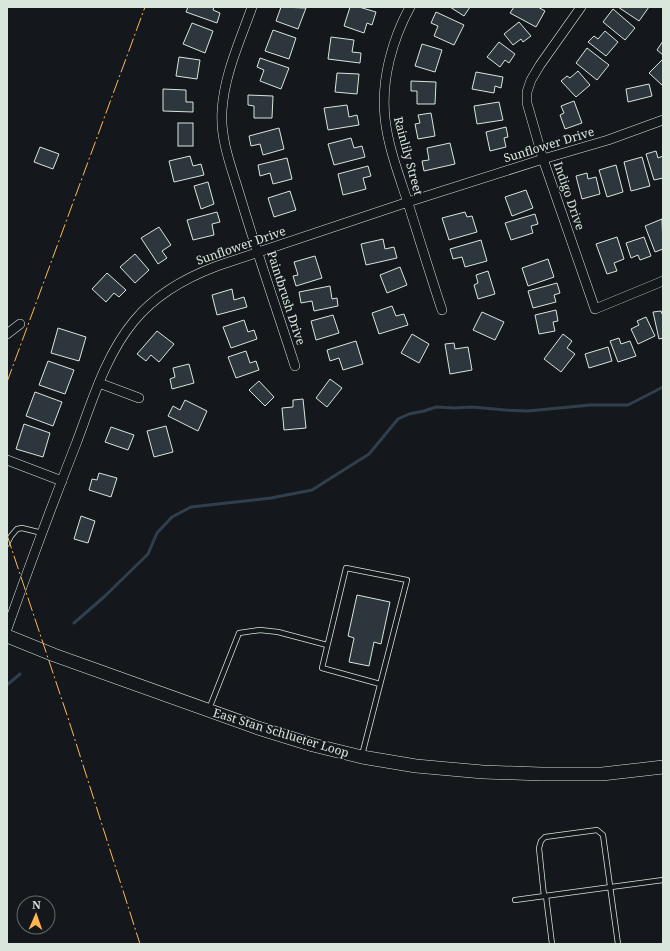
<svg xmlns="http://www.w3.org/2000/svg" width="670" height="951" font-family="'Noto Serif',serif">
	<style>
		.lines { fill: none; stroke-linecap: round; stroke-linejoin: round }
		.stream { stroke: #2f3f4d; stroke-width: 3 }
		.building { fill: #2c363c; stroke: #d8e6dc }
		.service-casing { stroke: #d8e6dc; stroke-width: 6 }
		.minor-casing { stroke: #d8e6dc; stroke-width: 10 }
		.secondary-casing { stroke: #d8e6dc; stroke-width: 14 }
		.service { stroke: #14181c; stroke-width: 4.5 }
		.minor { stroke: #14181c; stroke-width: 9 }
		.secondary { stroke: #14181c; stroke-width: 13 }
		.power { stroke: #ffb74d; stroke-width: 1; stroke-dasharray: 14 3 2 3; stroke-linecap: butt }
		.labels { text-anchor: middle; stroke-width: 3; stroke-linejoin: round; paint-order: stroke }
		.street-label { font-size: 12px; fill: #d8e6dc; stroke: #14181c }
	</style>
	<rect width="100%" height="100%" fill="#14181c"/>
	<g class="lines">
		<g class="stream">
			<polyline points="74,623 105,596 148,554 157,533 172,517 191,507 271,498 312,490 369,454 398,419 409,414 424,411 436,407 454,408 472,407 505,410 528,411 590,405 628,405 663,387"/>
			<polyline points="7,685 20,674"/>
		</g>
	</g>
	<g class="building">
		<polygon points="188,7 214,7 213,10 220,13 217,23 186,12"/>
		<polygon points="281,7 306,8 298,29 276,21"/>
		<polygon points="350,7 359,7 376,12 372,25 367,23 364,33 344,26"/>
		<polygon points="450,7 470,7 464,16"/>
		<polygon points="514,7 538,7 545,11 536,27 510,13"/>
		<polygon points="618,7 649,7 639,21"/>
		<polygon points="613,9 635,28 625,40 603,22"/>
		<polygon points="436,12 464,25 454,45 434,36 438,26 431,23"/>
		<polygon points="519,22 531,36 523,42 521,39 513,45 504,34"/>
		<polygon points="192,23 213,31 205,53 183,44"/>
		<polygon points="273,30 296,38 289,59 265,51"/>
		<polygon points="605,31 618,42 606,56 588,42 594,36 598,39"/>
		<polygon points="331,37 354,40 352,52 361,53 360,63 328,59"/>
		<polygon points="663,41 663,55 657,50"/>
		<polygon points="499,42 515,54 509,63 505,60 500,67 487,57"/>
		<polygon points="422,44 442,50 435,72 415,66"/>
		<polygon points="587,48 609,65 597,80 576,63"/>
		<polygon points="179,57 200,60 197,79 176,76"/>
		<polygon points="260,58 289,68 281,89 260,81 264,70 257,67"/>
		<polygon points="663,59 663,86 649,73"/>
		<polygon points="578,71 590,85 576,97 561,81 567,76 570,78"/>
		<polygon points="476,72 503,77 501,88 495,86 494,93 472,89"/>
		<polygon points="337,73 359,74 357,94 335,92"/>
		<polygon points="411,81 436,82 435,104 417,104 417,91 411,91"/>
		<polygon points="649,84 652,96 628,102 626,89"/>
		<polygon points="163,89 186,90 186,102 193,102 193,112 163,111"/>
		<polygon points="248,95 273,96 272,118 254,118 254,106 248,105"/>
		<polygon points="574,101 582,123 565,129 560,115 564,113 561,106"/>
		<polygon points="499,102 503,120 477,124 474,106"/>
		<polygon points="347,105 349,117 357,115 359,125 328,130 324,108"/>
		<polygon points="431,113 435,136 418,139 415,124 420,123 418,115"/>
		<rect x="178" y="123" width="15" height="23"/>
		<polygon points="506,127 508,137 504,138 506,147 490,151 486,132"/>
		<polygon points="279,128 284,149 263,155 260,144 251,146 249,136"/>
		<polygon points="351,138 354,148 362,146 365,157 334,165 328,144"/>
		<polygon points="450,143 455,164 424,171 422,161 429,160 427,148"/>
		<polygon points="40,147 59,154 53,169 34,162"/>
		<polygon points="656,151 658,158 663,156 663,178 654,180 646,154"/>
		<polygon points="190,156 193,166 201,164 204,175 174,182 169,161"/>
		<polygon points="642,157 650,186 631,191 624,162"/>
		<polygon points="287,158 292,179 273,184 270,173 260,176 258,165"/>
		<polygon points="616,165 623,192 607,197 599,170"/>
		<polygon points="368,166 371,176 363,178 366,189 343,195 338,174"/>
		<polygon points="587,173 588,179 596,177 600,194 582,199 576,176"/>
		<polygon points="208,182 214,204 201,209 194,186"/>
		<polygon points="526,190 533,208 512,216 505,197"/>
		<polygon points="290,191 296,210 274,217 268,198"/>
		<polygon points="217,212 220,222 212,224 214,235 193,240 187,220"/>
		<polygon points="465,212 467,217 472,216 477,232 449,240 442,218"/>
		<polygon points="535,214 538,224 531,226 533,233 511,240 505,223"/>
		<polygon points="662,219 663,249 655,252 645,226"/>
		<polygon points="159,227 171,245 162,251 167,258 158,264 141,238"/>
		<polygon points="617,237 624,259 614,263 617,271 607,274 596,244"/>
		<polygon points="644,237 651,256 640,260 638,255 631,258 626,243"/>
		<polygon points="383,239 385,249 394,247 397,258 366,265 361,244"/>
		<polygon points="481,240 487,261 465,267 462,257 453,259 450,249"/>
		<polygon points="135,254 149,270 135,283 120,267"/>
		<polygon points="315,256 322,278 296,286 293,276 298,275 294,262"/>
		<polygon points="548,259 554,277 528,286 522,268"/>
		<polygon points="400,267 407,285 387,293 380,275"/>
		<polygon points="488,271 495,294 478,299 474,285 478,283 476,275"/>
		<polygon points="107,273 126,290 119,297 114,293 106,302 92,289"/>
		<polygon points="557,283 560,293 554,295 556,302 533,308 528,291"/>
		<polygon points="330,286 332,299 337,298 338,306 314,311 312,301 301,303 299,292"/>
		<polygon points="232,289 234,300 244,297 247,307 217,315 212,295"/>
		<polygon points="392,306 396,316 404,314 408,325 379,334 372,313"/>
		<polygon points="556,310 558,321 553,322 555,331 539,334 535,315"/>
		<polygon points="661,311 663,316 663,338 659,339 653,312"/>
		<polygon points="482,312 504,322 495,340 473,330"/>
		<polygon points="333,315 339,333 316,340 311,321"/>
		<polygon points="646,317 655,336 638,344 631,329 639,325 637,321"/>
		<polygon points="244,320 248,332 254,330 257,339 231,348 223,327"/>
		<polygon points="58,328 86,337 79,361 51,353"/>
		<polygon points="157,331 174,344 159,362 151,355 146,361 137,354"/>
		<polygon points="412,334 429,344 419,363 401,353"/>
		<polygon points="563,334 572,341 567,348 575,354 561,372 544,359"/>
		<polygon points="619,338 621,344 630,341 636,356 618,362 610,341"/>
		<polygon points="356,341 363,364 343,370 339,358 330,361 327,350"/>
		<polygon points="454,343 455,349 468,347 472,370 450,374 445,344"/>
		<polygon points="608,347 612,361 589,368 585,354"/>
		<polygon points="246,351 250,363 256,361 259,370 236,378 228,357"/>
		<polygon points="48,361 74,370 65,394 39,385"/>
		<polygon points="189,364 194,383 172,389 170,379 175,377 173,368"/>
		<polygon points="330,379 342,388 327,407 316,398"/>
		<polygon points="259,381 274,397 265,406 249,390"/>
		<polygon points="35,392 62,402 53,426 26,416"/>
		<polygon points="303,399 306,428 284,430 282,408 293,407 293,400"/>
		<polygon points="185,400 207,411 198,431 168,416 173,406 180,410"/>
		<polygon points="24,424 50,433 43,457 16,449"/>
		<polygon points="166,426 173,452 154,457 147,431"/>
		<polygon points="111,427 134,435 128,450 105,442"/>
		<polygon points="99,473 117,478 111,497 89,490 92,479 97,480"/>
		<polygon points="81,516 95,521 88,543 74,539"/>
		<polygon points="357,595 390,602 381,644 374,642 369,666 349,662 354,638 348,636"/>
	</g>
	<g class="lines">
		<g class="service-casing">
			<g id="service">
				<polyline points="7,544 11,536 17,529 22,528 42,533"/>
				<polyline points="209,709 239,633 260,630 278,632 327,645"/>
				<polyline points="362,755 407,580 346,568 322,668 380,684"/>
				<polyline points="544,896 539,848 541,841 545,837 597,830 603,835 618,944"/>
				<polyline points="546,896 552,944"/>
				<polyline points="515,900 663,880"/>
			</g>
		</g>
		<g class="minor-casing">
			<g id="minor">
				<path d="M252,7C240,41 224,75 222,111C220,140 232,169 240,196C257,253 277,310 295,366"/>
				<path d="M410,7C392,40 381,80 385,118C388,147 399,175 408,203C419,238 430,274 442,310"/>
				<polyline points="581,7 540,65 531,80 527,92 527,103 543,159 595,309 663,281"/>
				<polyline points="7,334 20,324"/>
				<polyline points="99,383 139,398"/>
				<polyline points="7,460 62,481"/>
				<path d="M7,629C29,567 52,505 76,444C92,402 105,356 134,321C156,294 185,278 217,266L408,202L543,159L608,140L663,120"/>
			</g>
		</g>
		<g class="secondary-casing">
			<polyline id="secondary" points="7,636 54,655 258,728 313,745 362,757 416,766 483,772 541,774 602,774 663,767"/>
		</g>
		<use href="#service" class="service"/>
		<use href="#minor" class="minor"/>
		<use href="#secondary" class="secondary"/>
		<g class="power">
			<polyline points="7,382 145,7"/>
			<polyline points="7,535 69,721 140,944"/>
		</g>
	</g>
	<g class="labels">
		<g class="street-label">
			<text transform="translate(549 145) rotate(-17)" y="4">Sunflower Drive</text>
			<text transform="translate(408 156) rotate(75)" y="4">Rainlily Street</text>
			<text transform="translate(569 196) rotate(71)" y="4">Indigo Drive</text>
			<text transform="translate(241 246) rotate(-19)" y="4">Sunflower Drive</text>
			<text transform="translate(286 298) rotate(72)" y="4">Paintbrush Drive</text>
			<text transform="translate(281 733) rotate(17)" y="4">East Stan Schlueter Loop</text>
		</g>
	</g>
	<rect width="670" height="951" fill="none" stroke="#d8e6dc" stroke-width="16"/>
	<g transform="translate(36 915) rotate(2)"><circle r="19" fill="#14181c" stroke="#626a69"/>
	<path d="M0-3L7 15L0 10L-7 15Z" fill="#ffb74d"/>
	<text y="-6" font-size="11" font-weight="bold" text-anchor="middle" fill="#d8e6dc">N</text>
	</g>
</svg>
